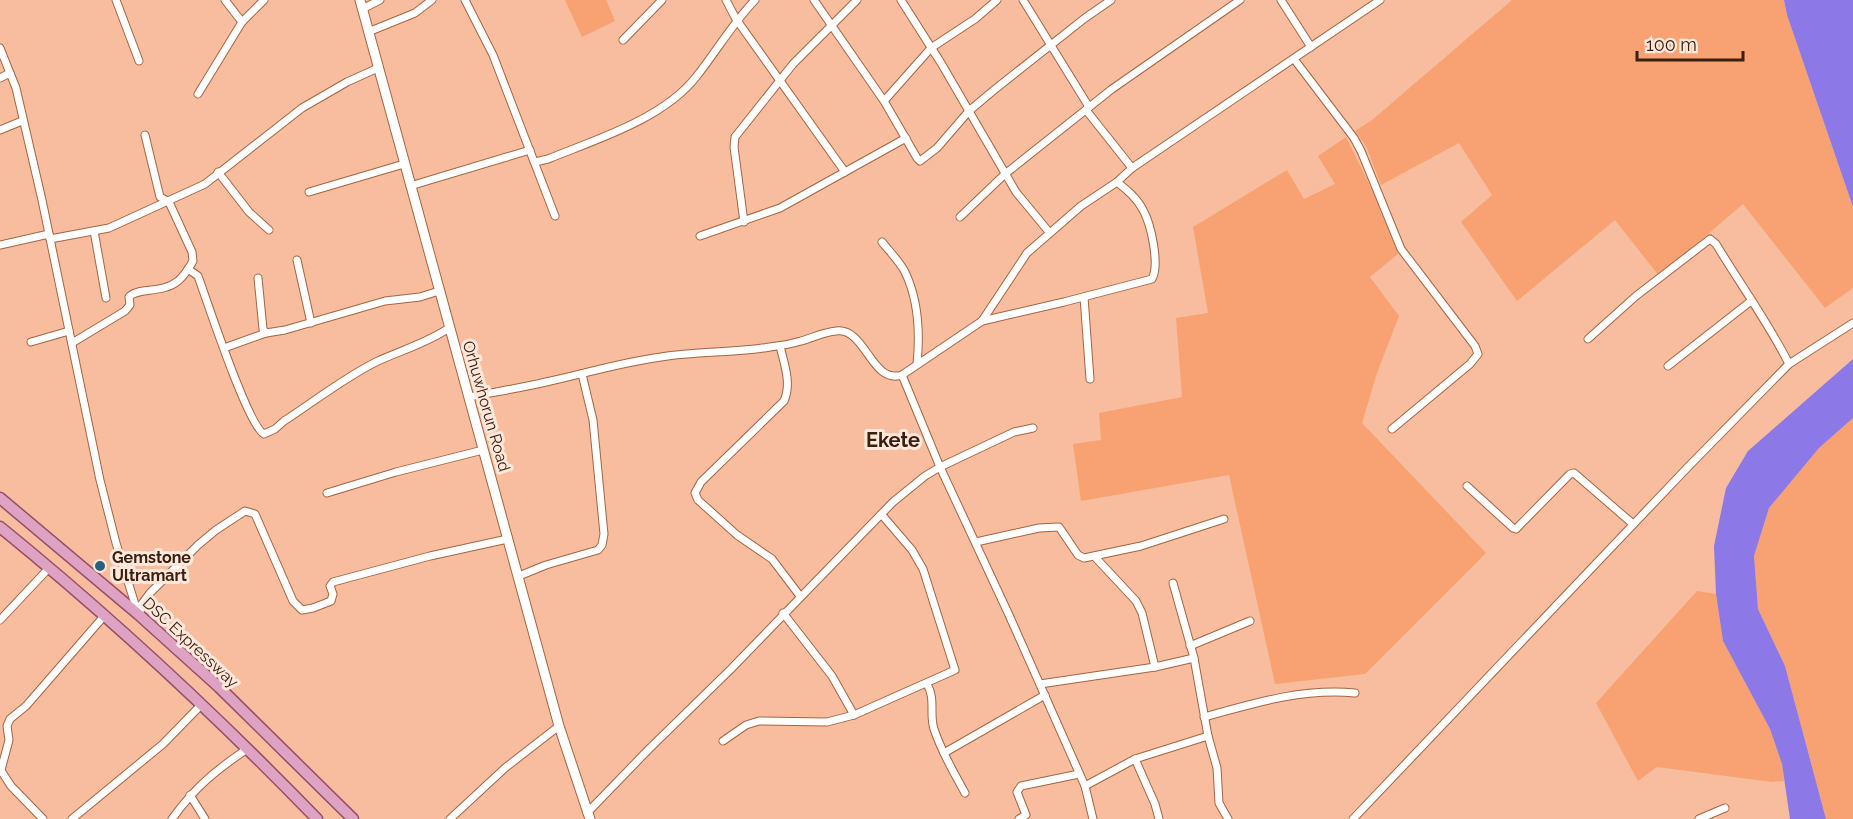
<svg xmlns="http://www.w3.org/2000/svg" width="1853" height="819" font-family="Raleway,sans-serif">
	<style>
		.green { fill: #f8a273 }
		.water { fill: #8c78e7 }
		.lines { fill: none; stroke-linecap: round; stroke-linejoin: round }
		.minor-casing { stroke: #a6643f; stroke-width: 9 }
		.tertiary-casing { stroke: #a6643f; stroke-width: 11 }
		.primary-casing { stroke: #974e69; stroke-width: 13 }
		.minor { stroke: #fff; stroke-width: 7 }
		.tertiary { stroke: #fff; stroke-width: 9 }
		.primary { stroke: #dea3c2; stroke-width: 10 }
		.poi-dot { fill: #27627a; stroke: #fee7db; stroke-width: 2 }
		.labels { text-anchor: middle; stroke-width: 6; stroke-linejoin: round; paint-order: stroke }
		.street-label { font-size: 16px; fill: #3b2010; stroke: #fee7db }
		.poi-label { font-size: 16px; font-weight: bold; fill: #3b2010; stroke: #fee7db; text-anchor: start }
		.quarter-label { font-size: 20px; font-weight: bold; fill: #3b2010; stroke: #fee7db }
	</style>
	<rect width="100%" height="100%" fill="#f7bd9e"/>
	<g class="green">
		<polygon points="565,0 606,0 615,21 582,37"/>
		<polygon points="1512,0 1784,0 1787,15 1853,207 1853,288 1825,308 1743,204 1659,276 1615,220 1517,301 1461,222 1492,195 1459,143 1381,185 1366,146 1355,131 1372,120"/>
		<polygon points="1346,137 1372,190 1398,254 1370,277 1399,316 1377,373 1362,423 1486,553 1365,674 1275,684 1229,475 1081,501 1073,444 1101,440 1099,413 1182,397 1176,318 1208,313 1193,227 1287,170 1304,199 1335,184 1318,156"/>
		<polygon points="1853,418 1853,819 1826,819 1785,666 1758,609 1754,556 1769,508 1819,448"/>
		<polygon points="1697,591 1716,594 1723,641 1770,729 1782,764 1784,781 1772,782 1657,767 1638,781 1596,703"/>
	</g>
	<g class="water">
		<polygon points="1784,0 1853,0 1853,207 1787,15"/>
		<polygon points="1853,359 1853,418 1819,448 1769,508 1754,556 1758,609 1785,666 1826,819 1790,819 1782,764 1770,729 1723,641 1716,594 1714,546 1726,488 1748,451"/>
	</g>
	<g class="lines">
		<g class="minor-casing">
			<g id="minor">
				<polyline points="116,0 139,61"/>
				<polyline points="225,0 242,22"/>
				<polyline points="465,0 493,55 555,216"/>
				<polyline points="726,0 736,19 845,172"/>
				<polyline points="814,0 884,101 917,158 920,161 937,148 969,111 994,90 1085,18 1111,0"/>
				<polyline points="901,0 941,63 1016,192 1049,232"/>
				<polyline points="1023,0 1089,107"/>
				<polyline points="1281,0 1311,47"/>
				<polyline points="362,9 380,0"/>
				<polyline points="368,32 415,13 432,0"/>
				<polyline points="623,40 662,0"/>
				<polyline points="0,48 16,88 42,200 100,480 116,543 138,614"/>
				<polyline points="1294,59 1354,138 1361,151 1401,249 1475,346 1478,354 1470,364 1392,429"/>
				<polyline points="0,78 10,73"/>
				<polyline points="198,94 242,22 264,0"/>
				<polyline points="884,101 931,48 975,19 997,0"/>
				<polyline points="1086,110 1132,168"/>
				<polyline points="0,130 22,121"/>
				<path d="M535,162L548,159C597,139 663,119 696,77C716,52 732,24 755,0"/>
				<polyline points="218,172 249,212 269,230"/>
				<polyline points="410,186 530,150"/>
				<polyline points="309,192 404,164"/>
				<polyline points="960,217 1005,174 1112,89 1240,0"/>
				<polyline points="744,222 734,147 735,137 793,64 857,0"/>
				<polyline points="94,231 106,298"/>
				<polyline points="700,236 780,208 906,138"/>
				<polyline points="50,239 109,228 205,184 302,108 347,82 378,68"/>
				<path d="M882,242C890,252 900,262 905,272C919,301 920,334 917,364"/>
				<polyline points="0,245 49,234"/>
				<polyline points="297,260 311,323"/>
				<path d="M188,269L198,276C207,301 248,426 264,434L275,429L284,421C315,401 345,377 378,361C402,350 427,343 449,328"/>
				<polyline points="258,278 263,329 266,333 285,330 385,301 420,297 439,291"/>
				<polyline points="1084,297 1090,379"/>
				<path d="M982,321L1064,302L1152,279C1160,265 1151,224 1143,210C1137,198 1127,190 1117,182"/>
				<path d="M1588,339L1636,296L1710,239L1716,244C1740,284 1768,322 1789,364"/>
				<polyline points="31,342 69,331"/>
				<path d="M72,343L125,311L130,305L129,297C137,287 162,294 178,281C184,276 189,268 193,261L192,252L169,202L160,197L145,135"/>
				<path d="M780,346C784,364 792,383 784,401L701,482L695,493L698,500L737,535L772,559L800,596"/>
				<polyline points="224,348 266,333"/>
				<polyline points="1668,366 1751,301"/>
				<polyline points="902,375 940,467 1009,615 1085,786 1093,819"/>
				<path d="M470,397C495,392 520,388 546,382C584,374 622,362 661,357C697,351 734,353 770,347C780,346 791,344 801,341C812,338 824,332 836,331C866,327 871,385 902,375L982,321L1027,253L1081,206L1117,182L1132,168L1380,0"/>
				<polyline points="1467,486 1513,528 1516,529 1570,474 1574,473 1633,524"/>
				<polyline points="327,493 396,472 483,450"/>
				<polyline points="976,542 1039,528 1059,527 1078,555 1084,558 1141,546 1224,519"/>
				<polyline points="1095,557 1136,601 1142,613 1155,667"/>
				<polyline points="519,576 546,565 598,550 602,545 604,534 593,420 582,374"/>
				<polyline points="1173,583 1194,658 1208,736"/>
				<polyline points="140,613 141,605 150,593 198,545 216,530 245,511 255,514 293,601 302,610 313,608 331,601 333,594 330,586 333,582 430,556 503,540 508,537"/>
				<polyline points="783,613 832,676 854,715"/>
				<polyline points="0,620 49,568"/>
				<polyline points="1190,646 1250,621"/>
				<path d="M927,684C936,699 929,714 934,729C941,751 954,773 965,793"/>
				<polyline points="1040,684 1155,667 1194,658"/>
				<path d="M1204,717C1254,703 1303,688 1355,693"/>
				<polyline points="723,741 746,725 759,721 827,722 854,715 955,670 923,569 912,550 882,515"/>
				<polyline points="944,753 1045,695"/>
				<polyline points="1135,759 1155,804 1159,819"/>
				<polyline points="0,769 11,786 43,819"/>
				<polyline points="1,770 9,740 7,726 10,719 26,706 105,615"/>
				<polyline points="1085,786 1135,759 1208,736 1217,768 1219,803 1228,819"/>
				<polyline points="190,795 205,819"/>
				<polyline points="587,813 649,749 731,669 893,502 925,476 940,467 1014,432 1033,428"/>
				<polyline points="72,819 163,744 202,704"/>
				<path d="M172,819C195,787 215,771 247,749"/>
				<polyline points="450,819 505,768 559,726"/>
				<polyline points="1019,819 1026,815 1017,792 1021,786 1079,774"/>
				<polyline points="1353,819 1687,468 1789,364 1853,323"/>
				<polyline points="1699,819 1725,808"/>
			</g>
		</g>
		<g class="tertiary-casing">
			<polyline id="tertiary" points="360,0 559,726 590,819"/>
		</g>
		<g class="primary-casing">
			<g id="primary">
				<polyline points="0,498 138,614 219,687 353,819"/>
				<path d="M0,527C112,618 217,716 317,819"/>
			</g>
		</g>
		<use href="#minor" class="minor"/>
		<use href="#tertiary" class="tertiary"/>
		<use href="#primary" class="primary"/>
	</g>
	<circle class="poi-dot" cx="100" cy="566" r="6"/>
	<g class="labels">
		<g class="street-label">
			<text transform="translate(487 406) rotate(74)" y="6">Orhuwhorun Road</text>
			<text transform="translate(191 642) rotate(43)" y="6">DSC Expressway</text>
		</g>
		<g class="poi-label">
			<text x="112" y="563">Gemstone<tspan x="112" dy="18">Ultramart</tspan></text>
		</g>
		<g class="quarter-label">
			<text x="893" y="447">Ekete</text>
		</g>
	</g>
	<path d="M1637 51v9h106v-9" fill="none" stroke="#3b2010" stroke-width="3"/>
	<text x="1646" y="51" font-size="18" fill="#3b2010" stroke="#fee7db" stroke-width="4.5" paint-order="stroke">100 m</text>
</svg>
